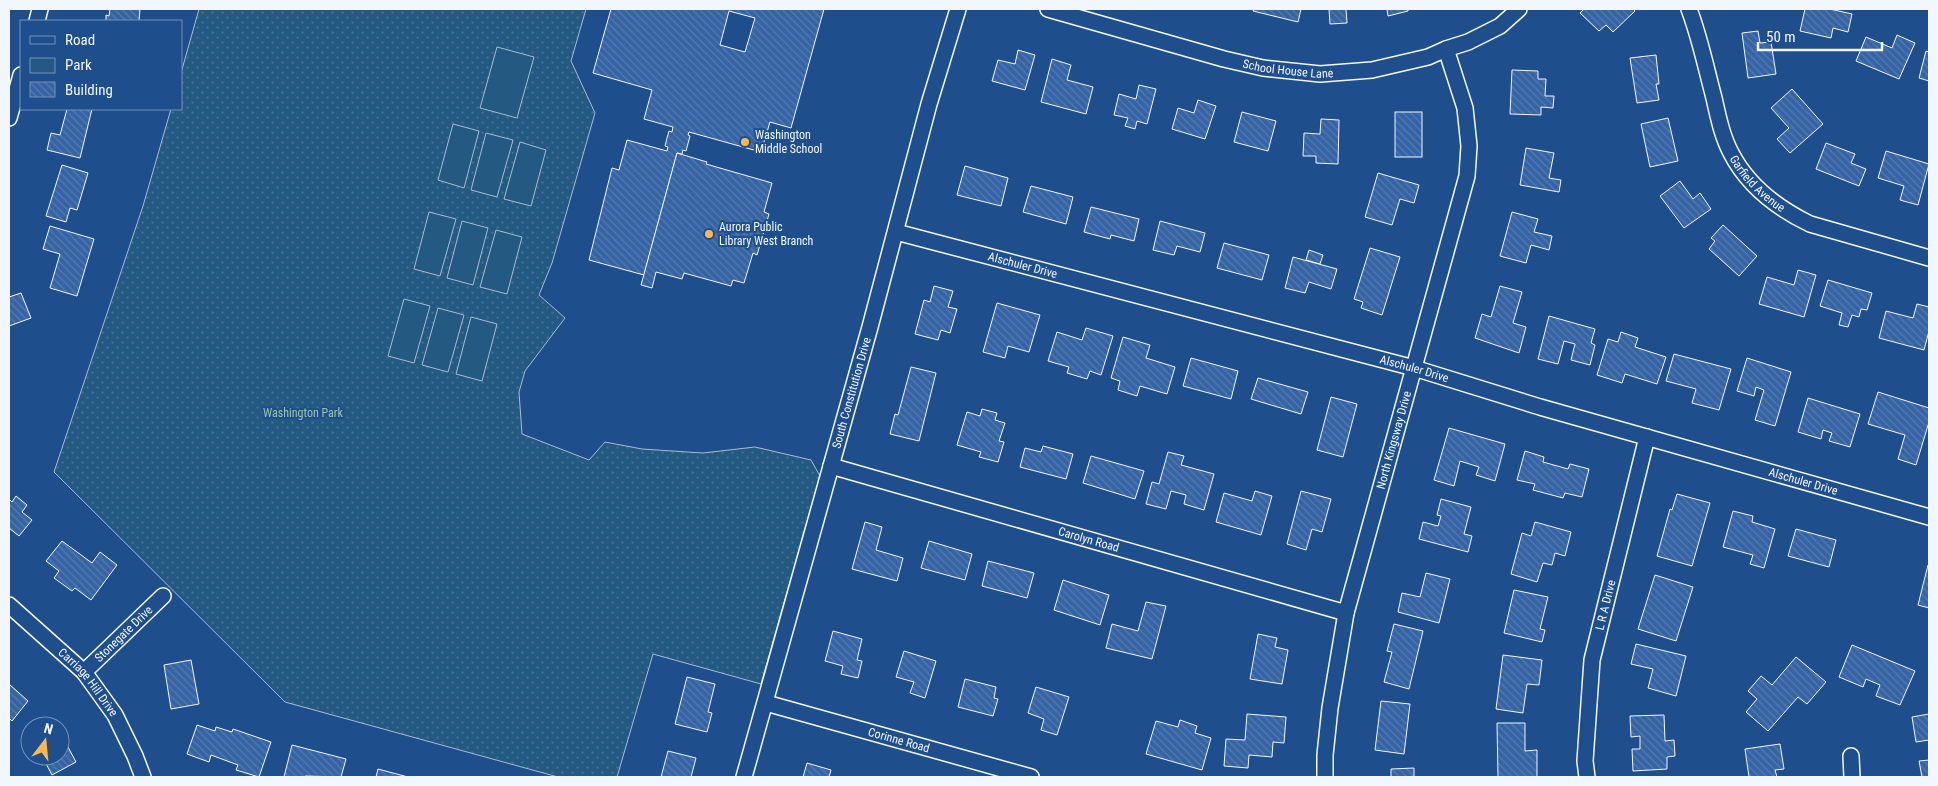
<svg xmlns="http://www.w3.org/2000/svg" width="1938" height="786" font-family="'Roboto Condensed',sans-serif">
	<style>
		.green { fill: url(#green-dots); stroke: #a8bbd7 }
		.pitch { fill: #245a82; stroke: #a8bbd7 }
		.building { fill: url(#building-back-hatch); stroke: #f2f6ff; fill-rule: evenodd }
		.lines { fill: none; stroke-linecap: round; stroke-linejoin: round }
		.street-casing { stroke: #f2f6ff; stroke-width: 18 }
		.street { stroke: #1f4e8c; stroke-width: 15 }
		.poi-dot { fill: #ffb74d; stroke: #1f4e8c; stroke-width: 2 }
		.labels { text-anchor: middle; stroke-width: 4; stroke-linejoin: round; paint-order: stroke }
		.street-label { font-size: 12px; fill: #f2f6ff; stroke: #1f4e8c }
		.poi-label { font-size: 12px; fill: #f2f6ff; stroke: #1f4e8c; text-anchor: start }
		.park-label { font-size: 12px; fill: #97c8a6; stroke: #1f4e8c }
	</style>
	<defs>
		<pattern id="green-dots" width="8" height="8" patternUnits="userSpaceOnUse" patternTransform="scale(1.25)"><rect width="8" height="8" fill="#245a82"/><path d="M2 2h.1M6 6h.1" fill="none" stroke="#447295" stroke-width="1.8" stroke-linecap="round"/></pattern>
		<pattern id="building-back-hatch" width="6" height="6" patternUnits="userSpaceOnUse" patternTransform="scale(1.25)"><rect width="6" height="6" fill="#3563a3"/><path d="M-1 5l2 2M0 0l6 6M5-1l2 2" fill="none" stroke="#537ab1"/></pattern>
	</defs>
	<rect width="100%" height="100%" fill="#1f4e8c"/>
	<polygon class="green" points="199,9 586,9 571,61 595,113 552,263 539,295 565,318 525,371 519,392 522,434 589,460 605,442 642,449 703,453 755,447 811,460 820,476 761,684 653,654 617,777 558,777 285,702 54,472 143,206 171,109 181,109 181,73"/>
	<g class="pitch">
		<polygon points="497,47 534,57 517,118 480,108"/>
		<polygon points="453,124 479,131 464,188 438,180"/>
		<polygon points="486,133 513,140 497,197 471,190"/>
		<polygon points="520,142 546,150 531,206 504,199"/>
		<polygon points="429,212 456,219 440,276 414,269"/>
		<polygon points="462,221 488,228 473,285 447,278"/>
		<polygon points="496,230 522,237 507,294 480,287"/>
		<polygon points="404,299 430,306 414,363 388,356"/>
		<polygon points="438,308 464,315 448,372 422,365"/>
		<polygon points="471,317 497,324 482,381 456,374"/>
	</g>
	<g class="building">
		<polygon points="110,9 140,9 139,21 106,21 106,15 109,16"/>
		<path d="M611,9H824L791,128L770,122L761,152L689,132L688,135L690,136L686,151L683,150L682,154L677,153L644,275L589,260L612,168L619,170L627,140L667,151L668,147L665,146L667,138L669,131L672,132L673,127L644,119L652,90L593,73ZM729,11L755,18L745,52L720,45Z"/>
		<polygon points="1254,9 1301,9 1298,22 1253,11"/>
		<polygon points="1329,9 1346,9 1347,23 1330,24"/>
		<polygon points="1387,9 1408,9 1408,11 1388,16"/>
		<polygon points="1584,9 1633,9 1635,11 1613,32 1606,25 1599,31 1580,13"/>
		<polygon points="1805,9 1830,9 1852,14 1848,32 1833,28 1831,38 1800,31"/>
		<polygon points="1758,31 1760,43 1771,42 1776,74 1748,78 1742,33"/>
		<polygon points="1897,35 1915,43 1899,79 1856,61 1866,37 1892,48"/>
		<polygon points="1018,50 1035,55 1025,90 992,81 998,60 1015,64"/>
		<polygon points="1926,51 1929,52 1929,81 1919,78"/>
		<polygon points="1656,55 1659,84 1656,84 1659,100 1637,103 1630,58"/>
		<polygon points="1052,59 1071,65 1067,80 1093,87 1086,114 1041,102"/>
		<polygon points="1512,70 1538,71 1538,79 1546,79 1545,96 1554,96 1553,108 1541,107 1541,115 1510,114"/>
		<polygon points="1139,85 1156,89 1147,124 1137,121 1135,129 1125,126 1128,118 1114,115 1119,94 1136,99"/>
		<polygon points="1792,89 1823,124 1790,153 1777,139 1789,128 1771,108"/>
		<polygon points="1198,100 1216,106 1205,139 1172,129 1178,108 1194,113"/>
		<polygon points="67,109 92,109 80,158 47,150 51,133 60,135"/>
		<polygon points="1242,112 1276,121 1268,151 1234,142"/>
		<rect x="1395" y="112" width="27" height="45"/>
		<polygon points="1668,118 1678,161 1650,167 1641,124"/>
		<polygon points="1321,119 1339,120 1338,164 1316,163 1316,156 1303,156 1304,133 1320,134"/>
		<polygon points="1826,143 1855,154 1851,163 1866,169 1859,186 1816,169"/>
		<polygon points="1526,148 1554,153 1549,178 1561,180 1559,192 1520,185"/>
		<polygon points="1886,151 1929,164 1918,205 1900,200 1904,186 1878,178"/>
		<polygon points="677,153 707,162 706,164 772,183 764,212 769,214 757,255 753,253 744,283 733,280 731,286 684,273 682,279 656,272 652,288 641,285"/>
		<polygon points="62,165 88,173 77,210 70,208 66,222 46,216"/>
		<polygon points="965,166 1008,178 1001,206 957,195"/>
		<polygon points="1378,173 1419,185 1414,203 1400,199 1392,225 1365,217"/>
		<polygon points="1680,181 1693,199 1700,193 1711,209 1684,228 1660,196"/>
		<polygon points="1031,186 1073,197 1066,224 1023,212"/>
		<polygon points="1091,207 1139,219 1134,241 1111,235 1110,239 1084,232"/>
		<polygon points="1512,212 1538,219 1534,232 1552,236 1549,250 1531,245 1526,263 1500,256"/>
		<polygon points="1160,221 1205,233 1200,252 1177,246 1174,255 1153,250"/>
		<polygon points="1723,225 1757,256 1739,276 1709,249 1715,241 1711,238"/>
		<polygon points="50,226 94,239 77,296 50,288 60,254 43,249"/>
		<polygon points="1224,243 1269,255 1262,280 1217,268"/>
		<polygon points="1370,248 1400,257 1382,315 1361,308 1363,302 1354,299"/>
		<polygon points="1309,250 1323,255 1320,264 1306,260"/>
		<polygon points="1293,257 1337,269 1331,289 1309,282 1305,293 1285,288"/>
		<polygon points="1798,270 1816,275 1804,317 1759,304 1767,277 1794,285"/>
		<polygon points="1828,280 1872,293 1867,310 1861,309 1859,317 1852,315 1848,327 1839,325 1842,313 1820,306"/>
		<polygon points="934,286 953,291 948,307 957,309 950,333 941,330 938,340 915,334 924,300 930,302"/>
		<polygon points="1500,286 1522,292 1513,323 1526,327 1519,353 1475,338 1482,314 1491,317"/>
		<polygon points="21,293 31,318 9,326 9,297"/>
		<polygon points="997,303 1040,315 1029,352 1008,346 1005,358 983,352"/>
		<polygon points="1917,304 1929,307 1929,331 1924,350 1879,338 1886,311 1913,318"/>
		<polygon points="1549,316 1595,329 1591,343 1595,345 1590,365 1571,360 1575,344 1564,341 1558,364 1538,359"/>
		<polygon points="1086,328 1113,336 1101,375 1090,371 1087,379 1067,373 1069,367 1048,361 1057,332 1082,340"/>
		<polygon points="1621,332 1638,338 1635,347 1666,357 1657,384 1625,374 1622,383 1597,375 1608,339 1618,342"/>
		<polygon points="1123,337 1150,345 1146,358 1175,367 1167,394 1140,386 1137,396 1118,390 1120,381 1111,378"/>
		<polygon points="1674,354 1731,369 1719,410 1692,403 1696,389 1666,381"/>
		<polygon points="1191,358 1238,371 1231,399 1183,386"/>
		<polygon points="1747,358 1791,372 1775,426 1755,420 1764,390 1756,387 1754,396 1737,391"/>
		<polygon points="911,367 936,373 919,441 890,434 895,414 898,415"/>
		<polygon points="1258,378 1308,392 1301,414 1251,399"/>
		<polygon points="1878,392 1929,408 1929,422 1916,465 1898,459 1905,435 1868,424"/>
		<polygon points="1331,397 1357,404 1343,457 1317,450"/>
		<polygon points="1808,398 1860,414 1850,447 1829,441 1832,433 1823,430 1821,439 1798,432"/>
		<polygon points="982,409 997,413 995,420 1005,423 999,441 1004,442 998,462 979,457 981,452 957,445 967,412 980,416"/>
		<polygon points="1449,428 1505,444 1495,481 1476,475 1479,467 1460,461 1454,486 1434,480"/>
		<polygon points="1043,446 1073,454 1066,479 1020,467 1025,448 1041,452"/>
		<polygon points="1525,451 1544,457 1543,462 1568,469 1570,464 1589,469 1582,497 1565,493 1563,498 1533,490 1535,484 1517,480"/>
		<polygon points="1168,452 1184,456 1181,465 1214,474 1204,510 1184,504 1186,495 1171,491 1166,509 1146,504 1152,482 1159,484"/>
		<polygon points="1091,456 1144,471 1135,499 1083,483"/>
		<polygon points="1255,491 1272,496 1261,535 1216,522 1224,493 1252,501"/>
		<polygon points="1301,491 1331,499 1322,532 1312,529 1306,550 1287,544"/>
		<polygon points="1677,494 1710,503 1692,566 1657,556 1670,509 1672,510"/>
		<polygon points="16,496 27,505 22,512 32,520 19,536 9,528 9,499 12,502"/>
		<polygon points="1441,499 1471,507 1464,534 1472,536 1468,552 1419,539 1423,522 1438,526 1441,516 1437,515"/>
		<polygon points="1733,511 1753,516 1752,522 1775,529 1764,568 1750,564 1753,555 1723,547"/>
		<polygon points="865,522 882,527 876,550 903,558 897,581 852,569"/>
		<polygon points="1535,522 1571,532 1565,556 1555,553 1552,565 1543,563 1537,582 1511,574 1522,533 1531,536"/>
		<polygon points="1796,529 1836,540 1829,567 1788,556"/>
		<polygon points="62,541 92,563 100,552 117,565 91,600 75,588 72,591 54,578 59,571 46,561"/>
		<polygon points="929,541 972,554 965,580 921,568"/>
		<polygon points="988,561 1034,573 1027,598 982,586"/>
		<polygon points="1928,565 1929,565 1929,608 1918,605"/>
		<polygon points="1426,573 1450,579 1439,623 1398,612 1402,593 1420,597"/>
		<polygon points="1655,575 1693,587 1676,641 1638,629"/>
		<polygon points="1063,580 1109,595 1100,625 1054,610"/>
		<polygon points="1514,590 1548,597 1540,629 1545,630 1542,642 1504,633"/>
		<polygon points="1146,602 1166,606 1152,659 1106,648 1112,624 1138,631"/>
		<polygon points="1394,624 1423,631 1409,689 1384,682 1392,652 1387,651"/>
		<polygon points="833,631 862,639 857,660 862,661 858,678 841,674 843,666 825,661"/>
		<polygon points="1258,634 1277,638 1275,647 1288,650 1282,684 1250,679"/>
		<polygon points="1636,644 1686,656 1676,696 1648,688 1653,669 1631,664"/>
		<polygon points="1852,645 1915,671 1900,705 1876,696 1880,685 1866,679 1863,687 1839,677"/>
		<polygon points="904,651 936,661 925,698 910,693 914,682 896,677"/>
		<polygon points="1503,655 1542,660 1539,685 1527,684 1523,713 1496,709"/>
		<polygon points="1796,657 1826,682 1807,704 1798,697 1768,731 1746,712 1757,699 1748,691 1761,676 1772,685"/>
		<polygon points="191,660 199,704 171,709 164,665"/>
		<polygon points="687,677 715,684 708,712 712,713 707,732 675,724"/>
		<polygon points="965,679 996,687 994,698 998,699 993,716 958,707"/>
		<polygon points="9,684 28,701 12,721 9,718"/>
		<polygon points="1036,687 1069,697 1057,735 1041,730 1044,719 1028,713"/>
		<polygon points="1381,701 1410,704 1404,754 1375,750"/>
		<polygon points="1247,714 1286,717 1284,743 1273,742 1272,757 1249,755 1248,768 1224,766 1226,739 1245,740"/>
		<polygon points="1929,714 1929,740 1916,742 1912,717"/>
		<polygon points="1664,715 1665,741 1674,740 1675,756 1667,757 1667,769 1633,771 1632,749 1640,749 1640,736 1631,737 1630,716"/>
		<polygon points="1180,720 1197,726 1195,733 1211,738 1202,770 1146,754 1156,721 1178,727"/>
		<polygon points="1497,723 1525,723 1525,751 1537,750 1537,777 1498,777"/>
		<polygon points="197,725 215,731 216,727 232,732 233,729 271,742 259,777 236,770 238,765 211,755 209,762 187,754"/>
		<polygon points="60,732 76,762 52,775 42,756 60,756"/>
		<polygon points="30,738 30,756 32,756 30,757 23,742"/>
		<polygon points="1780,744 1784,769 1775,770 1777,777 1749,777 1745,749"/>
		<polygon points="292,745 346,759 341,777 305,776 305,777 284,777"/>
		<polygon points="668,751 696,758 691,777 661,777"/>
		<polygon points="1929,760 1929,777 1922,777 1919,761"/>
		<polygon points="807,763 831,770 829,777 803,777"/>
		<polygon points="1414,768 1414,777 1391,777 1391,769"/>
		<polygon points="378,769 408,777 376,777"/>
	</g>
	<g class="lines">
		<g class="street-casing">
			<g id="street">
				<path id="s1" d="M1048,9L1224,59L1263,68L1320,74L1372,70L1428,57L1446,49L1468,42L1500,26L1519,9"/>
				<path id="s2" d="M1689,9C1700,38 1706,68 1714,98C1718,116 1722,136 1731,153C1748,186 1777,208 1810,224L1929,258"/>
				<polyline points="37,21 40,9"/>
				<polyline points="9,118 21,75"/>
				<path id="s3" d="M896,232L1414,368L1540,407L1929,517"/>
				<path id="s4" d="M831,466L1346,613"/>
				<path id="s5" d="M9,605L84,672L115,715L135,756L143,777"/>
				<path id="s6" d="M84,672L163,596"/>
				<path id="s7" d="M766,703L1031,777"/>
				<polyline points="1851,756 1852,777"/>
				<path id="s8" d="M744,777L870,327L929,104L958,9"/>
				<path id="s9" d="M1325,777V755L1330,708L1346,613L1467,176L1469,146L1465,108L1446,49"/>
				<path id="s10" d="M1587,777L1585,761L1592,660L1647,437"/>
			</g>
		</g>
		<use href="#street" class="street"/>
	</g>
	<g class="poi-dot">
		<circle cx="745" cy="142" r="5"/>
		<circle cx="709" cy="234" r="5"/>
	</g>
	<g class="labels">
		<g class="street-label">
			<text dy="4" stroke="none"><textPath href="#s1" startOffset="248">School House Lane</textPath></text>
			<text dy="4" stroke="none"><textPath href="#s2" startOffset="191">Garfield Avenue</textPath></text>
			<text dy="4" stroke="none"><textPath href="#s3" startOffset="131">Alschuler Drive</textPath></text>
			<text dy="4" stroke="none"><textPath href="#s3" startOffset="536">Alschuler Drive</textPath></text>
			<text dy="4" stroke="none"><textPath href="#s8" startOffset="399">South Constitution Drive</textPath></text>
			<text dy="4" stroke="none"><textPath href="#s9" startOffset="345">North Kingsway Drive</textPath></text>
			<text dy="4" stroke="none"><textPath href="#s3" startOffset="941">Alschuler Drive</textPath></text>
			<text dy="4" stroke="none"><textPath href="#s4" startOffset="268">Carolyn Road</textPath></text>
			<text dy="4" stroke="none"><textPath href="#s10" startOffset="174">L R A Drive</textPath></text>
			<text dy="4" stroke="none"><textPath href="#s6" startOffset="55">Stonegate Drive</textPath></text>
			<text dy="4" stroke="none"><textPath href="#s5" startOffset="111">Carriage Hill Drive</textPath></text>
			<text dy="4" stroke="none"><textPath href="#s7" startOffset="138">Corinne Road</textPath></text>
		</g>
		<g class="poi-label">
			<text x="755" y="139">Washington<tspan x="755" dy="14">Middle School</tspan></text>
			<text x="719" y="231">Aurora Public<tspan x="719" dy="14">Library West Branch</tspan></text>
		</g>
		<g class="park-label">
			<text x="303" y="417">Washington Park</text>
		</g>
	</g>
	<rect width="1938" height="786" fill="none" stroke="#f2f6ff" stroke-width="20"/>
	<rect x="20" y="20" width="162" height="90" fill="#1f4e8c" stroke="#7391ba"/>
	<rect x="30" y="36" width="25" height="8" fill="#1f4e8c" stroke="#7391ba"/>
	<text x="65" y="45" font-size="15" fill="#f2f6ff">Road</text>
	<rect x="30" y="58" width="25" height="15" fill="#245a82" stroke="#7391ba"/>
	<text x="65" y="70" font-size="15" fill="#f2f6ff">Park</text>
	<rect x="30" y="82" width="25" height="15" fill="url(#building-back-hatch)" stroke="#7391ba"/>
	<text x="65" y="95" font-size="15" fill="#f2f6ff">Building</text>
	<g transform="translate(45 741) rotate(16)"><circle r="24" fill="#1f4e8c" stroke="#7391ba"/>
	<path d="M0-4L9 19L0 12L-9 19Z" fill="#ffb74d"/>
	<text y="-8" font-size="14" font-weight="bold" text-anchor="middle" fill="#f2f6ff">N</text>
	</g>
	<path d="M1758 42v8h124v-8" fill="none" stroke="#f2f6ff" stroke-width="2.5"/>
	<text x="1766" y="42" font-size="15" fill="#f2f6ff" stroke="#1f4e8c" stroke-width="4" paint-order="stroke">50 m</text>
</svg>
